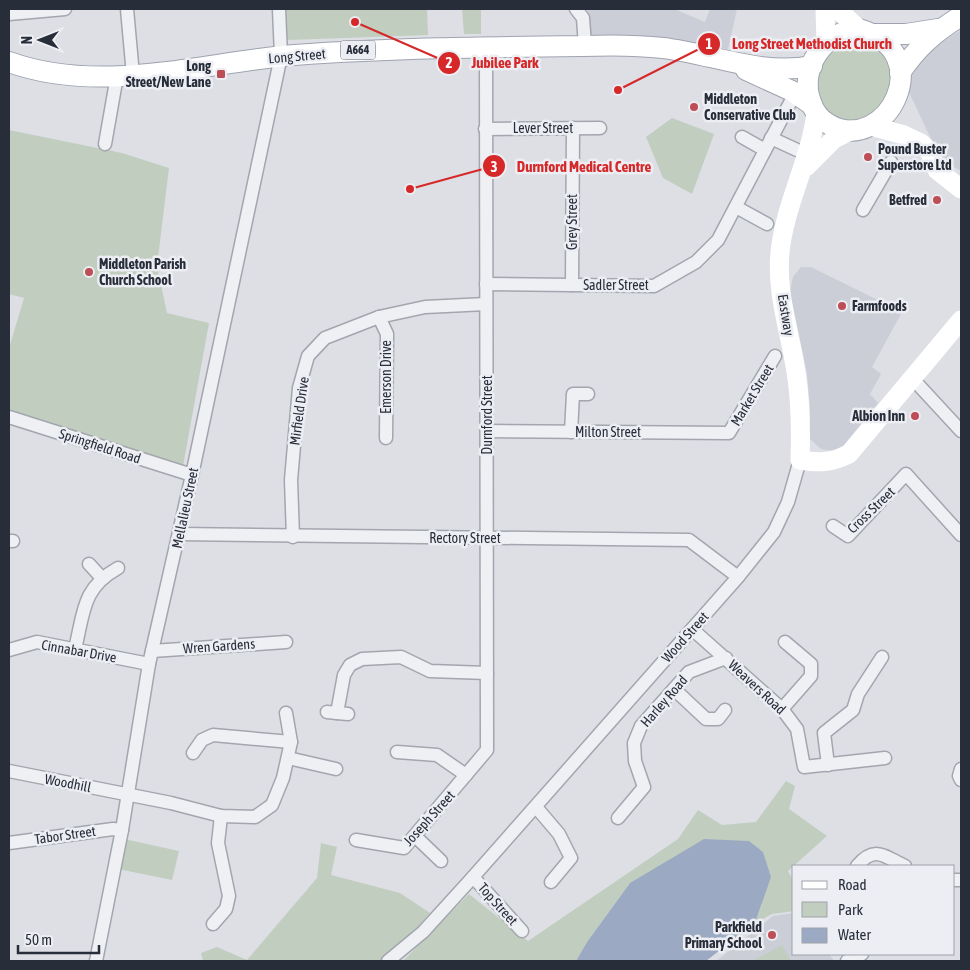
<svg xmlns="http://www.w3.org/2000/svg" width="970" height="970" font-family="'Asap Condensed',sans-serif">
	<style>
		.built { fill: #cbced6 }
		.green { fill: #c1cebf }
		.water { fill: #9baac2 }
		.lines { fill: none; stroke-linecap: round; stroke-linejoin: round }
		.street-casing { stroke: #a3a6ae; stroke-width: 15 }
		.primary-casing { stroke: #9ea3af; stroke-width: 22 }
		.street { stroke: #eff0f4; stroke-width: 12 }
		.secondary { stroke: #fff; stroke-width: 19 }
		.primary { stroke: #fff; stroke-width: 20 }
		.poi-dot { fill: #be4e55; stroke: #eceef3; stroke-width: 2 }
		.labels { text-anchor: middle; stroke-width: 5; stroke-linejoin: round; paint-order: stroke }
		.shield { fill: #eceef3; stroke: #636772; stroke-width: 1 }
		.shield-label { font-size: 12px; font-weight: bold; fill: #282d3a }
		.street-label { font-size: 14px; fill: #282d3a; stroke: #eceef3 }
		.poi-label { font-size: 14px; font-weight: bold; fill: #282d3a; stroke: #eceef3; text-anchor: end }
		.leader { fill: none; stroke: #d62828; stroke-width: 2 }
		.callout-dot { fill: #d62828; stroke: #eceef3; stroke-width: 2 }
		.mark-label { font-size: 15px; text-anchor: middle; font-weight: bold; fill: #fff }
		.callout-label { font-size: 15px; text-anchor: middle; font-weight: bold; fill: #d62828; stroke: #eceef3; stroke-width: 5; stroke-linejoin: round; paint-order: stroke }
	</style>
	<rect width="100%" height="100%" fill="#dddfe5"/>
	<g class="built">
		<polygon points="588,9 674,9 705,22 710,9 737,9 728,49 651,37 585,37"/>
		<polygon points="961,30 961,171 941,160 907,88 919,57"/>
		<polygon points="801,267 811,267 902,312 872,367 881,374 870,394 878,403 844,445 833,451 821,449 810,439 810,408 807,373 790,292 793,277"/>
		<polygon points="794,913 794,954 829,954 834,961 716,961 773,916"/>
	</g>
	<g class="green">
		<polygon points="283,9 427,9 428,35 289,40 285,38"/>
		<polygon points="462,9 481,9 481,34 464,34"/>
		<polygon points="858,37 884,50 892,73 889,92 877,112 861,121 838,119 823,108 815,86 823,60 837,43"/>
		<polygon points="672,118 714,134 692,194 663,178 646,137"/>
		<polygon points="9,130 122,153 169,168 157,266 167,313 209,323 183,466 9,412 9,348 24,298 9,294"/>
		<polygon points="786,781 795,786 789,809 827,836 788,871 794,882 794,911 772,914 755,923 762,904 630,883 587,942 576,961 403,961 469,894 528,941 678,839 698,810 722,825 756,822"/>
		<polygon points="124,839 179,851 172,880 118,869"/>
		<polygon points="321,843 337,847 331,875 400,893 430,913 417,928 381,961 203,961 201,953 217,947 247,960 317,878"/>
		<polygon points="782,945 791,961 752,961"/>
	</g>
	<polygon class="water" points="704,839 749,841 763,852 771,877 755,923 706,961 576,961 587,942 630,883"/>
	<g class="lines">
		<g class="street-casing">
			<g id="street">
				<polyline points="127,9 133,75"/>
				<polyline points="576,9 583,18 585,46"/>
				<polyline points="9,14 65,9"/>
				<polyline points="485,129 600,128"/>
				<polyline points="742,137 765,150"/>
				<polyline points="771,138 797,150"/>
				<polyline points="105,144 117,76"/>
				<polyline points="736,207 767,224"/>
				<polyline points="863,210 891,162"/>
				<polyline points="486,284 654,286 696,262 718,240 791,101"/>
				<polyline points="572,285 573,128"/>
				<polyline points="379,317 387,334 386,438"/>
				<polyline points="913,379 961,431"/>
				<polyline points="9,417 192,475"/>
				<polyline points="487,431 729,433 775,356"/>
				<polyline points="571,432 573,394 588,394"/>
				<polyline points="833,526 848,536 906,474 961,535"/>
				<polyline points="179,534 689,540 738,577"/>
				<polyline points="293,537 291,480 299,388 308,356 325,338 379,317 425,307 486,304"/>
				<polyline points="9,541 13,541"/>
				<polyline points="89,564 101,577"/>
				<polyline points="692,629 782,709 797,729 804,767 885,758"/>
				<path d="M75,649C84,612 82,588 118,568"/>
				<polyline points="9,650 37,642 149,664"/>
				<polyline points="152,651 286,642"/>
				<polyline points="674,689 706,719 718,719 725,710"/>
				<polyline points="782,709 811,676 811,664 785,642"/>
				<polyline points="327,712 348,714"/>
				<polyline points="337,713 344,675 350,665 362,659 401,657 430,671 487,673"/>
				<polyline points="397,752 437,755 466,775"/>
				<polyline points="193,753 202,740 213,735 291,742"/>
				<polyline points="288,758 336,769"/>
				<polyline points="828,765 824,733 853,710 858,694 882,657"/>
				<polyline points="961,769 959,776 961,780"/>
				<polyline points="9,771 171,803 221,816 255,817 272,805 283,778 291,742 286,713"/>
				<polyline points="536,807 559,834 571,858 551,882"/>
				<polyline points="618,818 644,787 635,761 634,743 641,726 689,672 726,658"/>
				<polyline points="415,836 441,861"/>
				<polyline points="356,840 404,848 487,750 486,48"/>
				<polyline points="9,843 113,829 122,830"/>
				<path d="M857,866C875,844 885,857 905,866"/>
				<polyline points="473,877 522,931"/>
				<polyline points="954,880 961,880"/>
				<polyline points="213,924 226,909 229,896 218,843 221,816"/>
				<polyline points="96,961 122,830 149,664 192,475 281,56 279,9"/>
				<polyline points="388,961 423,932 473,877 738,577 774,532 788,502 800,460"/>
				<polyline points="847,961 862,954"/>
			</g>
		</g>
		<g class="primary-casing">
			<g id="primary">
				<path d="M859,29C941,53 886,155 830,125C821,120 814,112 811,102C798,69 825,30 859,29Z"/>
				<polyline points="874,34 906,34 938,29"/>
				<path d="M9,62C101,95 200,63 294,55C390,48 486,47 582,46C609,45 637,45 663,48C713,54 761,76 812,66"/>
				<polyline points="746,70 792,91 812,105"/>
				<path d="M900,73C917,47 935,32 961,16"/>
			</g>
		</g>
		<use href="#street" class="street"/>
		<g class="secondary">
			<polyline points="825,9 826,42"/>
			<polyline points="837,9 859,29"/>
			<path d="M816,113C810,161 785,204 780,252C776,294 790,332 796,372C801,402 801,430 800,460C819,463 831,463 849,454L961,320"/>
			<polyline points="871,126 904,135 921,143 929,151 937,170 961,189"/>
			<polyline points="806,167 834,139 852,130"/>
		</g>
		<use href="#primary" class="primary"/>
	</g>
	<g class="poi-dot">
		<rect x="216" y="69" width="10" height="10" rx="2.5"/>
		<circle cx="694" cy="107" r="5"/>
		<circle cx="868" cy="157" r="5"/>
		<circle cx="937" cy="200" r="5"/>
		<circle cx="89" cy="272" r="5"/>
		<circle cx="842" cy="306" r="5"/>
		<circle cx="915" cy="416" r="5"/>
		<circle cx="772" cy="935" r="5"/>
	</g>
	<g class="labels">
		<rect class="shield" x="340.5" y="40.5" width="35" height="19" rx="4"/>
		<g class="shield-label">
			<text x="358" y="54">A664</text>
		</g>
		<g class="street-label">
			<text transform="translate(297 56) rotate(-5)" y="5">Long Street</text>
			<text x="543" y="133">Lever Street</text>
			<text transform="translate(572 222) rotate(-90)" y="5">Grey Street</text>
			<text x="616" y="290">Sadler Street</text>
			<text transform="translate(786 315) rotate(81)" y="5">Eastway</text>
			<text transform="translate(386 377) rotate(-90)" y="5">Emerson Drive</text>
			<text transform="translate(752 395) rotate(-59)" y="5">Market Street</text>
			<text transform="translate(299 411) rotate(-82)" y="5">Mirfield Drive</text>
			<text transform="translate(487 415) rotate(-90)" y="5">Durnford Street</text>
			<text x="608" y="437">Milton Street</text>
			<text transform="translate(100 446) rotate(18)" y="5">Springfield Road</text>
			<text transform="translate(185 508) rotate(-78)" y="5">Mellalieu Street</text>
			<text transform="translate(871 510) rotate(-44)" y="5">Cross Street</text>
			<text x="465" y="543">Rectory Street</text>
			<text transform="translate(685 637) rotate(-48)" y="5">Wood Street</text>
			<text transform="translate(219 646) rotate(-4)" y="5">Wren Gardens</text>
			<text transform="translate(79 651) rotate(10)" y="5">Cinnabar Drive</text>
			<text transform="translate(757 687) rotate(43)" y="5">Weavers Road</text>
			<text transform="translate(664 701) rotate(-49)" y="5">Harley Road</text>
			<text transform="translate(68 783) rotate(11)" y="5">Woodhill</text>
			<text transform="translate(429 818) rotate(-48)" y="5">Joseph Street</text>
			<text transform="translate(65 835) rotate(-8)" y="5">Tabor Street</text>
			<text transform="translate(498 904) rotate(48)" y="5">Top Street</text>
		</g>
		<g class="poi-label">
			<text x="211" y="71">Long<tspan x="211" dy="16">Street/New Lane</tspan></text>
			<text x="704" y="104" text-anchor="start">Middleton<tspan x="704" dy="16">Conservative Club</tspan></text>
			<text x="878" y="154" text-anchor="start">Pound Buster<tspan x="878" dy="16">Superstore Ltd</tspan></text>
			<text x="927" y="205">Betfred</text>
			<text x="99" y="269" text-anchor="start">Middleton Parish<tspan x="99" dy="16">Church School</tspan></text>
			<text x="852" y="311" text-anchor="start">Farmfoods</text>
			<text x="905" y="421">Albion Inn</text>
			<text x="762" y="932">Parkfield<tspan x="762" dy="16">Primary School</tspan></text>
		</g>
	</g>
	<path class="leader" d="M618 90L709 44M355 22L449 63M410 189L494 166"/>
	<g class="callout-dot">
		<circle cx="618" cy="90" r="5"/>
		<circle cx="355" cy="22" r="5"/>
		<circle cx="410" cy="189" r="5"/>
		<circle cx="709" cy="44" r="12"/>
		<circle cx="449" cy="63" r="12"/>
		<circle cx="494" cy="166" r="12"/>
	</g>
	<g class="mark-label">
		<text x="709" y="49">1</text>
		<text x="449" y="68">2</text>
		<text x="494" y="172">3</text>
	</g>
	<g class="callout-label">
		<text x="812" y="49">Long Street Methodist Church</text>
		<text x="505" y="68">Jubilee Park</text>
		<text x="584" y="172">Durnford Medical Centre</text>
	</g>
	<rect width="970" height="970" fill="none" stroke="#282d3a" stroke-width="20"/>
	<rect x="792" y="865" width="162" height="90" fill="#eceef3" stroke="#9ea1a9"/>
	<rect x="802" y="881" width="25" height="8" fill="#ffffff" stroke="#9ea1a9"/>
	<text x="838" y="890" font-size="15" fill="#282d3a">Road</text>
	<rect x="802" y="902" width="25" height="15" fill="#c1cebf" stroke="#9ea1a9"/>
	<text x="838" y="915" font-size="15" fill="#282d3a">Park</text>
	<rect x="802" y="928" width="25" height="15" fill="#9baac2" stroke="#9ea1a9"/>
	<text x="838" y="940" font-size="15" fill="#282d3a">Water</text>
	<g transform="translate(40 40) rotate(270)" stroke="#eceef3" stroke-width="4" paint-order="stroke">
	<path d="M0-4L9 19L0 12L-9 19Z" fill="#282d3a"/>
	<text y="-8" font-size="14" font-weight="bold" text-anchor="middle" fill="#282d3a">N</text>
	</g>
	<path d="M18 945v8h81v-8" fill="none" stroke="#282d3a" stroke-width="2.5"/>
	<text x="25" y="945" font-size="15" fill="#282d3a" stroke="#eceef3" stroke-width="4" paint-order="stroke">50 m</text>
</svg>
